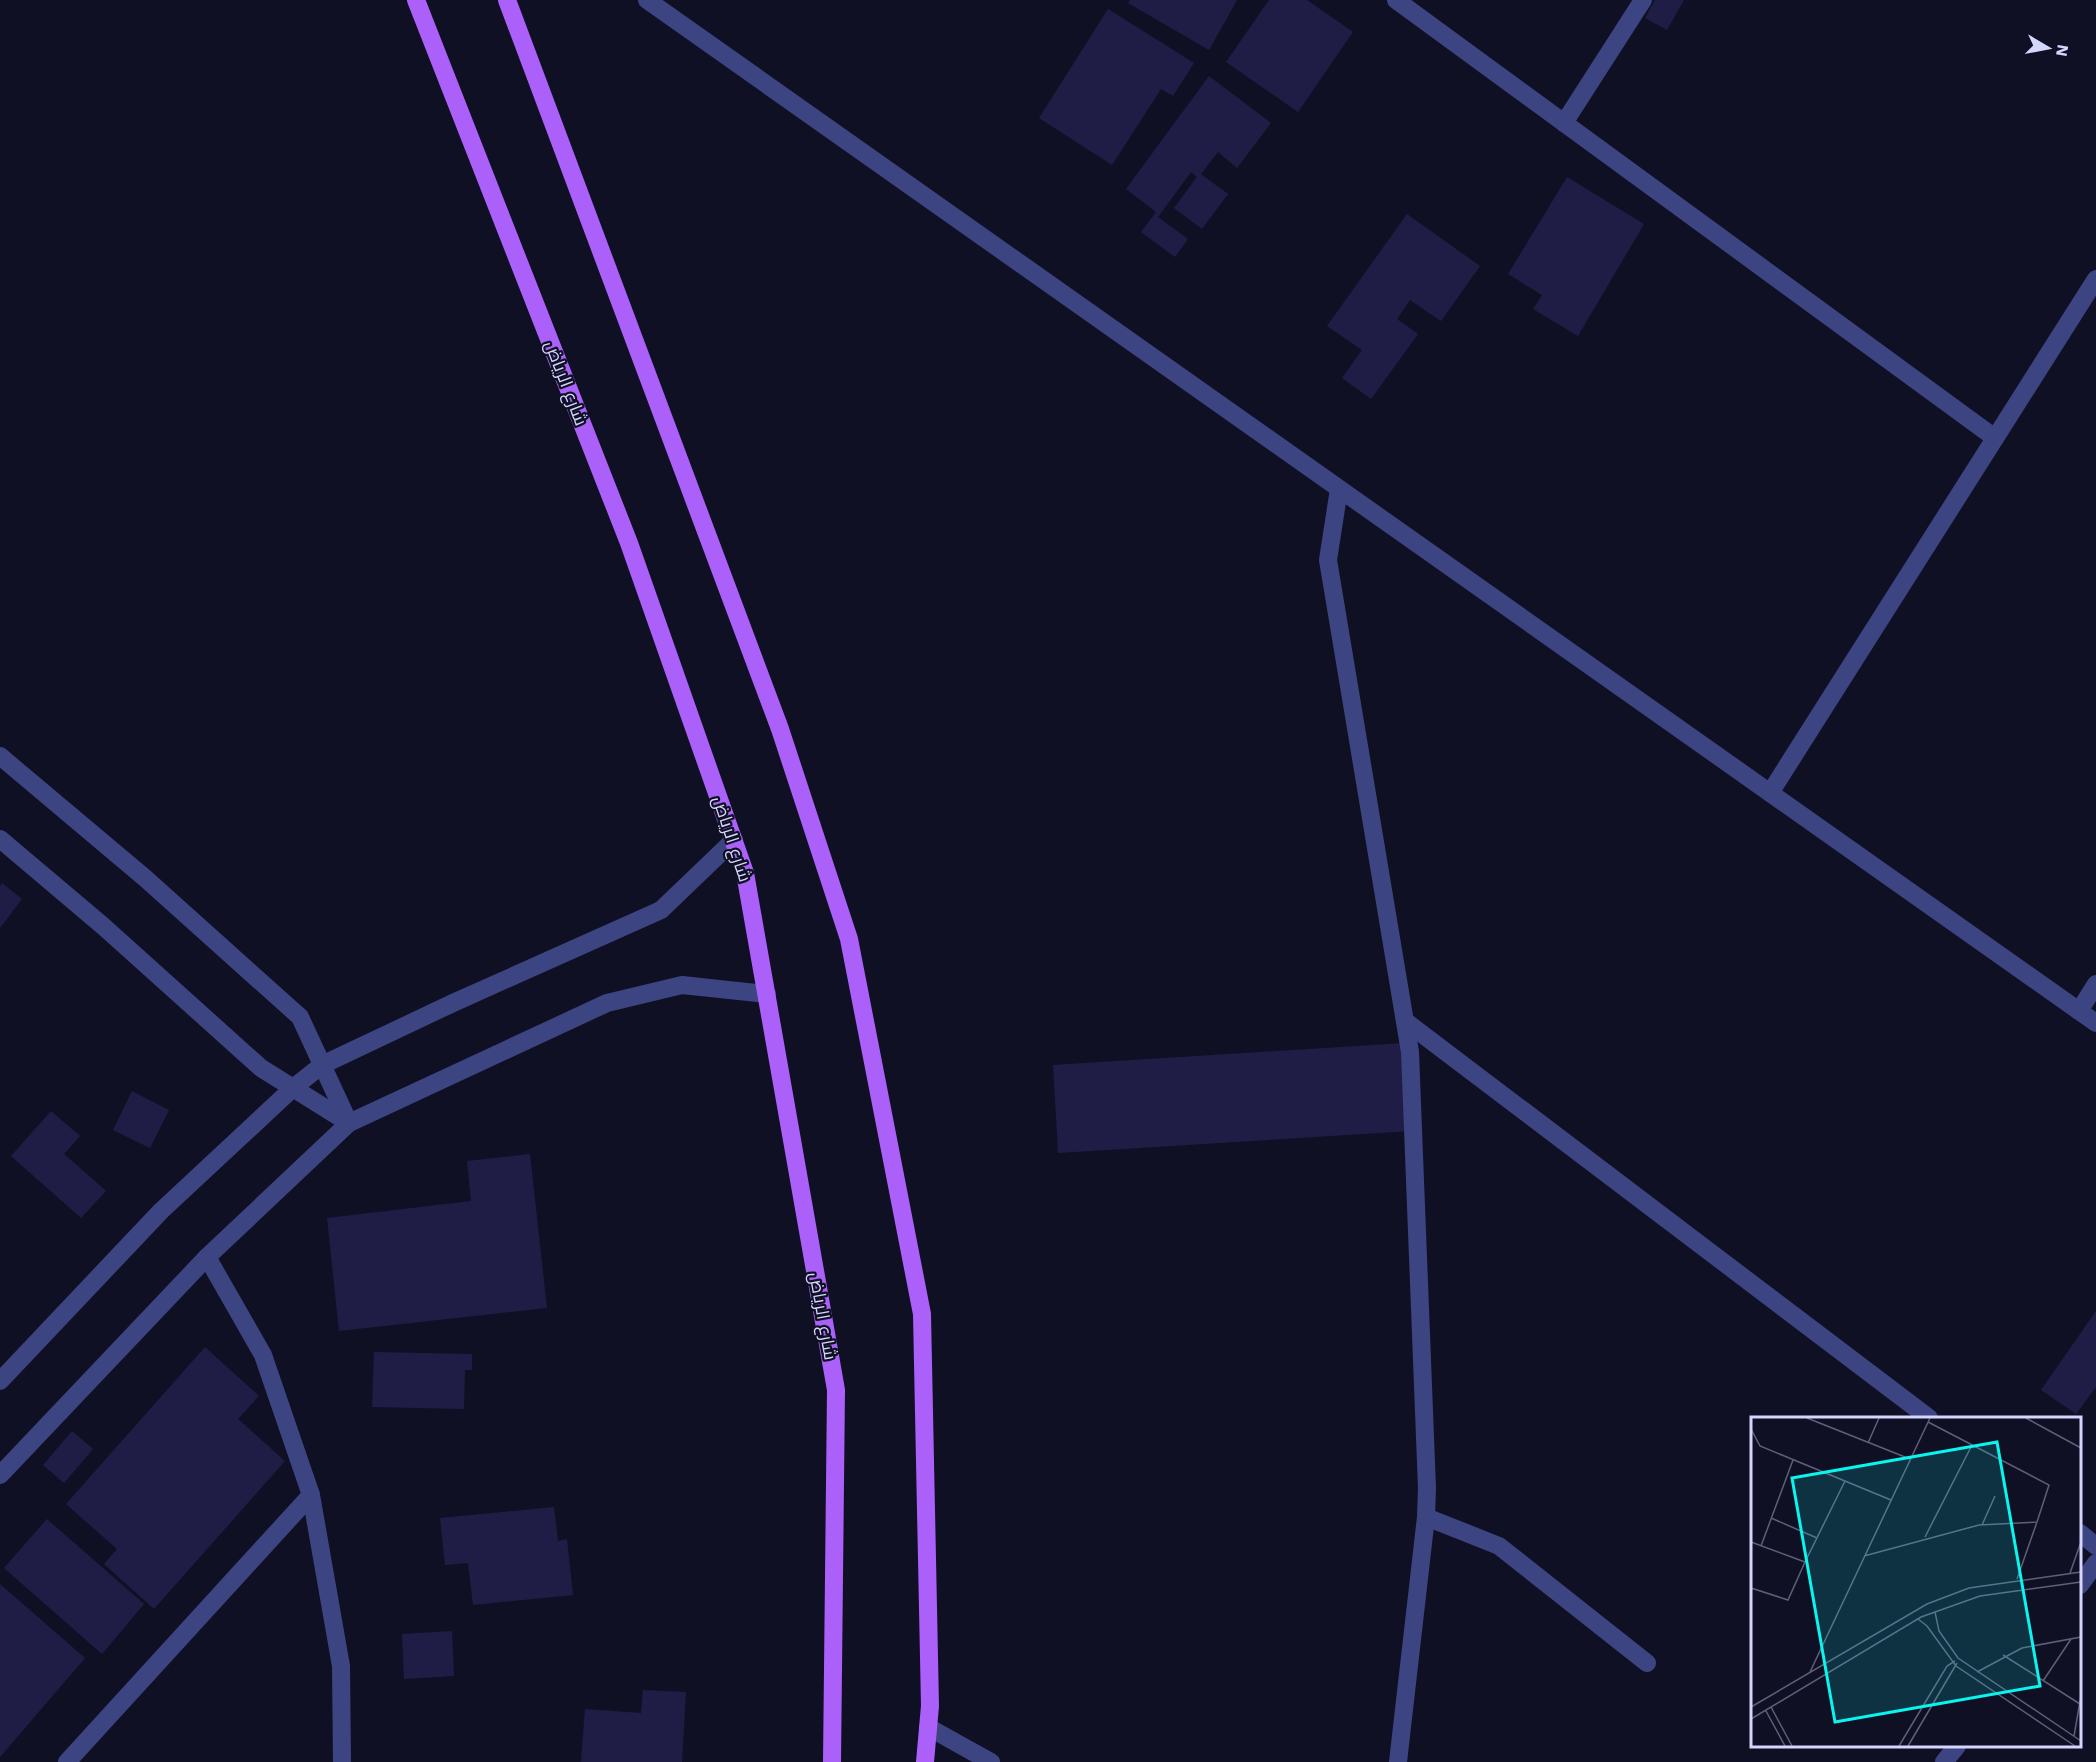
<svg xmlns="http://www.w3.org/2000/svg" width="2096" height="1762" font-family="'Work Sans',Cairo,sans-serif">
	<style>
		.building { fill: #1f1d45 }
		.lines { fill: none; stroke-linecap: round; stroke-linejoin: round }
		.minor { stroke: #3d4482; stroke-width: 18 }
		.major { stroke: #ab61f9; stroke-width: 18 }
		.labels { text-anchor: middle; stroke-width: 4.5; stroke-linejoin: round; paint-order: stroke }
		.street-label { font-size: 18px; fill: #d5d6fd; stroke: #101025 }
		.inset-road { fill: none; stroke: #5f5f7b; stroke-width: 1.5 }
		.view { fill: #09f5ed; fill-opacity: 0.15; stroke: #09f5ed; stroke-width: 3 }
		.inset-edge { fill: none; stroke: #d5d6fd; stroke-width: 3 }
	</style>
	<rect width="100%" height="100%" fill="#101025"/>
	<g class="building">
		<polygon points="1130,0 1237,0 1209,50 1128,3"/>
		<polygon points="1269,0 1307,0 1353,32 1298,112 1226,62"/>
		<polygon points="1655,0 1684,0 1667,30 1645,18"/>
		<polygon points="1108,9 1194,63 1173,96 1161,89 1112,165 1039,118"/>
		<polygon points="1209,76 1271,123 1237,168 1218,152 1201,174 1228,194 1202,229 1174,208 1197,177 1191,172 1158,217 1188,239 1175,257 1141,232 1156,212 1126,189"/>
		<polygon points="1567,177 1644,224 1578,336 1533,309 1542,295 1508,274"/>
		<polygon points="1407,214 1480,266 1441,321 1410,300 1397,319 1418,334 1371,399 1342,378 1362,350 1327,326"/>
		<polygon points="2,883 22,899 0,928 0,886"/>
		<polygon points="1405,1043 1410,1131 1058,1153 1053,1065"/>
		<polygon points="132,1091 169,1110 150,1148 113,1130"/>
		<polygon points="51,1111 80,1136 64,1154 106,1191 81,1218 11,1156"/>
		<polygon points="530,1154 547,1308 339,1331 327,1218 471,1201 467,1161"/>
		<polygon points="2096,1311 2096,1387 2076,1414 2041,1390"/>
		<polygon points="205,1347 259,1396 238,1419 285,1461 154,1609 104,1564 117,1549 66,1504"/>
		<polygon points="374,1352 472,1354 472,1370 465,1370 464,1409 372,1407"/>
		<polygon points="72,1431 93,1449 64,1483 43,1465"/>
		<polygon points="554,1507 558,1541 567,1539 573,1595 473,1605 468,1563 445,1565 440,1518"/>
		<polygon points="47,1519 144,1604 102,1654 4,1568"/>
		<polygon points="0,1584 85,1658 0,1757"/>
		<polygon points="452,1631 454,1676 404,1679 402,1634"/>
		<polygon points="643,1690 686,1692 682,1762 581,1762 585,1709 641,1713"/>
	</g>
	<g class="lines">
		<g class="minor">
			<polyline points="647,0 2096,1023"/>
			<polyline points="1396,0 1995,438"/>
			<polyline points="1564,123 1643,0"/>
			<polyline points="1339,489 1328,560 1410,1052 1427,1488 1426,1517 1398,1762"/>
			<polyline points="0,756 145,878 300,1017 349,1123"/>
			<polyline points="1770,793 2096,279"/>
			<polyline points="0,839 103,926 261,1068 349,1123"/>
			<polyline points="2079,1011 2096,984"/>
			<polyline points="1405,1021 1929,1418"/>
			<polyline points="207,1257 263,1355 311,1495 341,1666 342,1762"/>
			<polyline points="0,1381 161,1211 293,1088 322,1065 453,1003 661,910 734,840"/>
			<polyline points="0,1475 207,1257 349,1123 607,1003 682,985 767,994"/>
			<polyline points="1426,1517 1499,1546 1647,1663"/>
			<polyline points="2080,1533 2096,1546"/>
			<polyline points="2080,1585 2096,1563"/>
			<polyline points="928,1727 991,1762"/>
			<polyline points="67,1762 311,1495"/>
			<polyline points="1944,1762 1957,1746"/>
		</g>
		<g class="major">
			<polyline points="416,0 629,543 745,873 836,1390 832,1762"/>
			<polyline points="507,0 780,729 849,939 922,1314 930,1706 925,1762"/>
		</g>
	</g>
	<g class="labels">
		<g class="street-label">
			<text transform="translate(566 383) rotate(69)" y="6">شارع الرياض</text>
			<text transform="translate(732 839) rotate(72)" y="6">شارع الرياض</text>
			<text transform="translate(823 1316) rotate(80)" y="6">شارع الرياض</text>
		</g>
	</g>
	<g transform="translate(1751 1417)">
		<rect width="330" height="330" fill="#101025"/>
		<path class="inset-road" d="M56,1L159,42M275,1L330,31M0,12L9,29L140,83M117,26L128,1M20,101L66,121M231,108L244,79M174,120L221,28M0,125L54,145L94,64M10,129L42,43M113,139L228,108L286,105L298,68L177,5M319,156L330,125M266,162L286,105M0,171L37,183L54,145M184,195L188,214L207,241L330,324M167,202L176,209L205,249L324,329M252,238L329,287M59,255L179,1M226,255L271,231L330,220M292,264L320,222M0,290L176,187L218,171L330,155M20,290L41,329M15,294L34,329M0,302L170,200L229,179L330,165M323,319L330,279M148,329L196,249L204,244M157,329L206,246"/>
		<path class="view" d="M246,25L289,269L84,305L41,61Z"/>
		<rect width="330" height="330" class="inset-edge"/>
	</g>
	<g transform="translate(2048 48) rotate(100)" stroke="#101025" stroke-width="4.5" paint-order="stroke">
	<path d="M0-4.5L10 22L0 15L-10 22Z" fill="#d5d6fd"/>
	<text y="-9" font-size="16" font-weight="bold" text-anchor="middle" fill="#d5d6fd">N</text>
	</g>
</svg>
